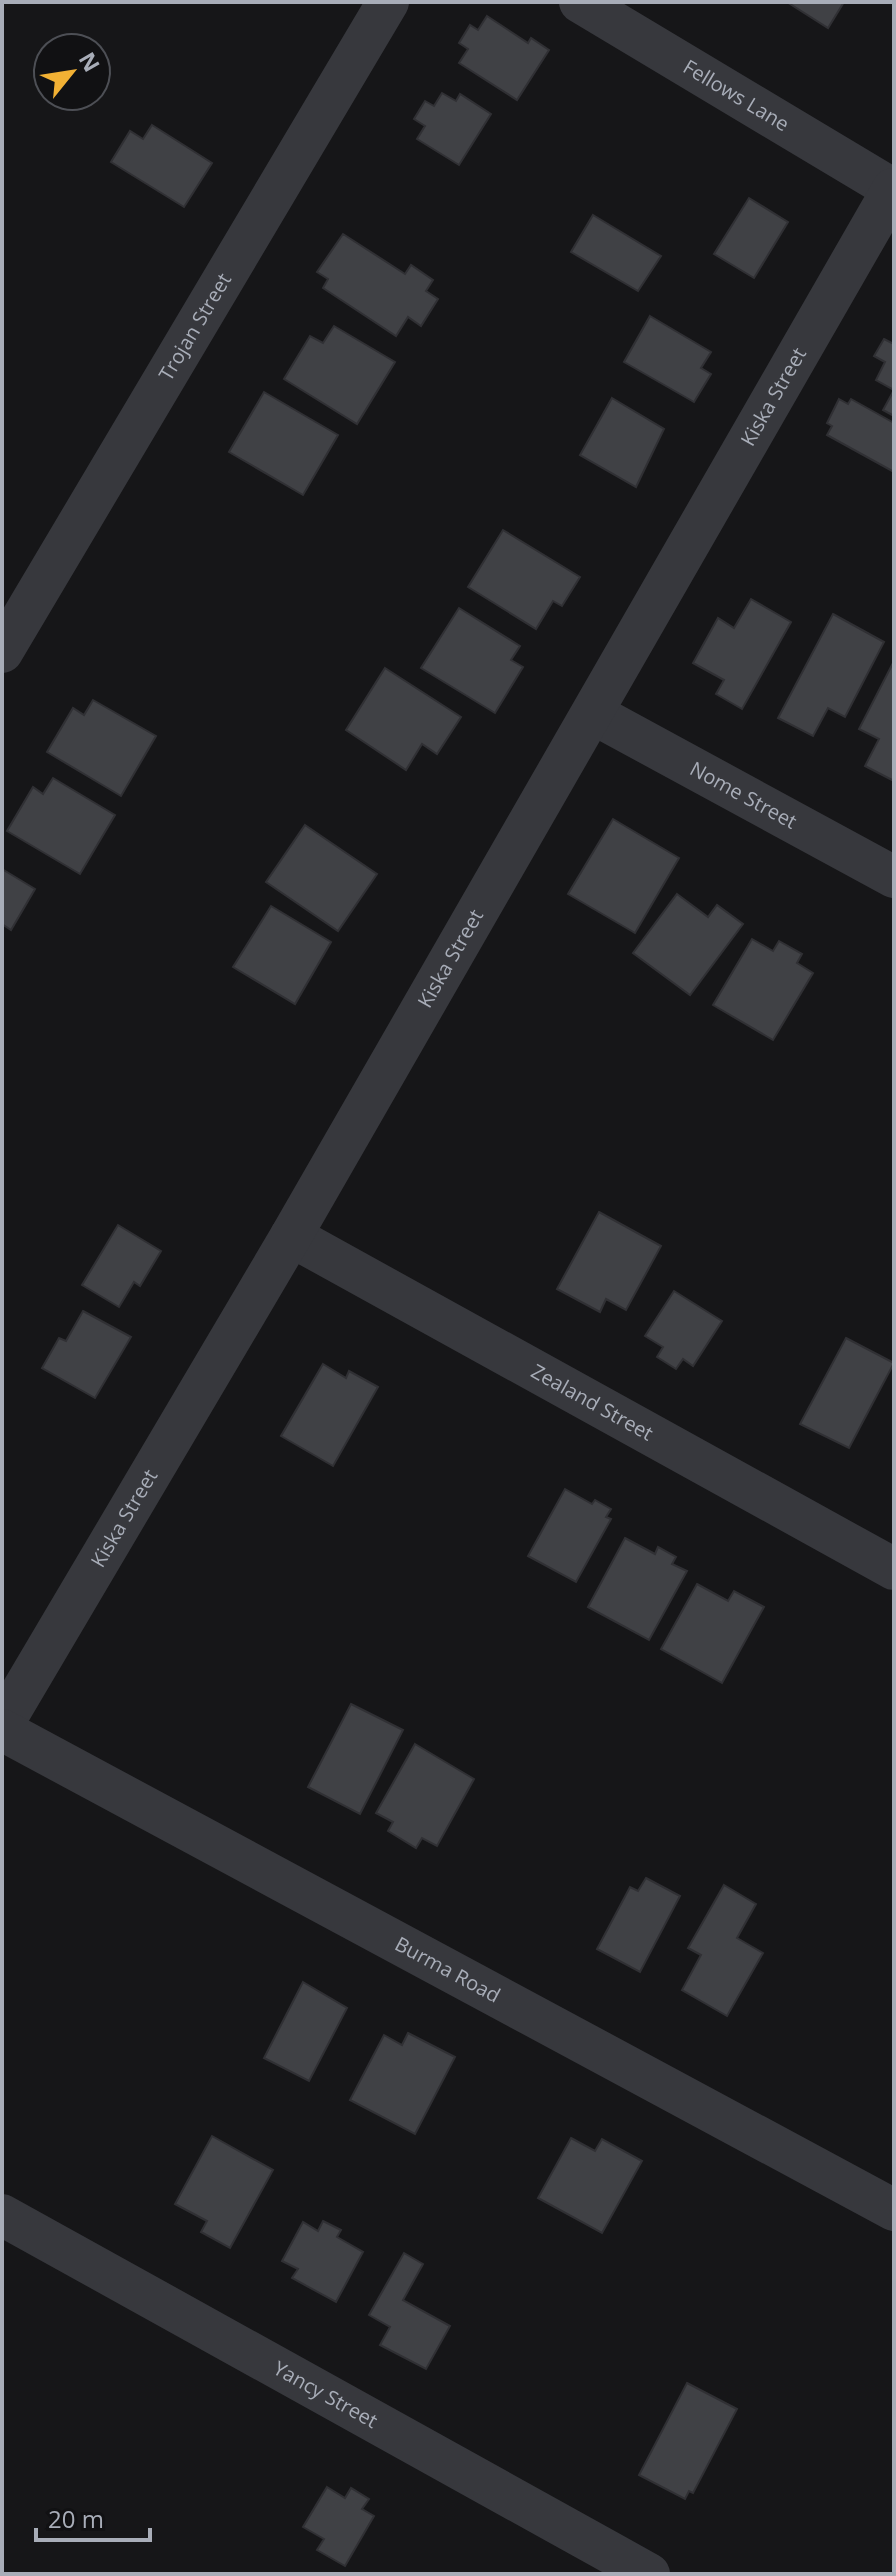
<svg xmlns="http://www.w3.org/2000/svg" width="896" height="2576" font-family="'Open Sans',sans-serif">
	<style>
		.building { fill: #404145; stroke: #303034; stroke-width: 2 }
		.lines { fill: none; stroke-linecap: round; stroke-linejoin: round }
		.minor { stroke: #37383d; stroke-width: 42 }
		.labels { text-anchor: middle; stroke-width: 6; stroke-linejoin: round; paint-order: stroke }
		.street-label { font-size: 20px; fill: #a8adb8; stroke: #111113 }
	</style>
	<rect width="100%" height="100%" fill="#161618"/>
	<g class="building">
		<polygon points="787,2 844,2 828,28"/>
		<polygon points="487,16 528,43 531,38 549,50 517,100 459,63 468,49 459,43 470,25 478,30"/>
		<polygon points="442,93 456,101 460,94 491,114 459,165 417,139 425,126 414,119 425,101 434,106"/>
		<polygon points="152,125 212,163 184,207 111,162 130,131 143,139"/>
		<polygon points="749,198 788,222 754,278 714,254"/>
		<polygon points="593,215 661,256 638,291 571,252"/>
		<polygon points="343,234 405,274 411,265 433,280 426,291 438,299 421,326 408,317 396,336 323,288 328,279 317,272"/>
		<polygon points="650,316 711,352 701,368 711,374 694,402 624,362"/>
		<polygon points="334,326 395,362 357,424 284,379 310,336 323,343"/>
		<polygon points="884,339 894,344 894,390 876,380 885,362 874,356"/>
		<polygon points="894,390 894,416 883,410"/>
		<polygon points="264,392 338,435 303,495 229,452"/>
		<polygon points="612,398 664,429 636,487 580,455"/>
		<polygon points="839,399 848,404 851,399 894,423 894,472 827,435 832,426 827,423"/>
		<polygon points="503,530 580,577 562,606 553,601 536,629 468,587"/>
		<polygon points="751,599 791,622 742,709 716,694 724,680 693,663 718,618 734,628"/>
		<polygon points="459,608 520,646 511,660 523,667 495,713 421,668"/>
		<polygon points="833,614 884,642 845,717 828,708 813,736 778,718"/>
		<polygon points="894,661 894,781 865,766 879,739 859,729"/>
		<polygon points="385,668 461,717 437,754 422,744 406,770 346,730"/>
		<polygon points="93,700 156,736 121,796 47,752 73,708 84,715"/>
		<polygon points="53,778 115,815 80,874 7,831 33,787 43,794"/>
		<polygon points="613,819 679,858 635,933 568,894"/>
		<polygon points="305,825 377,874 338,931 266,882"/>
		<polygon points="2,869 35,889 11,930 2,924"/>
		<polygon points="677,894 708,917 717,905 743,924 690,995 633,953"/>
		<polygon points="271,906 331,942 295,1004 233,967"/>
		<polygon points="752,939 773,951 779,941 802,954 797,963 813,973 773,1040 713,1005"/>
		<polygon points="599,1212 661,1246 626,1310 606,1299 600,1312 557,1289"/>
		<polygon points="118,1225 161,1251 140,1286 134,1282 119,1307 82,1285"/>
		<polygon points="674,1291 722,1321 693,1366 683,1359 676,1369 657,1357 663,1347 645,1336"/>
		<polygon points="83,1311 131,1337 95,1398 42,1368 59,1338 66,1341"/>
		<polygon points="846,1338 894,1363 849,1448 800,1424"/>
		<polygon points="323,1364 346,1378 349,1371 378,1387 333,1466 281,1436"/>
		<polygon points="565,1489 592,1504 595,1500 611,1509 606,1517 611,1519 576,1582 528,1556"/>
		<polygon points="625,1538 655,1554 658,1547 676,1557 672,1564 687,1571 649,1640 588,1607"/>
		<polygon points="697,1584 728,1601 734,1591 764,1607 722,1683 661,1649"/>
		<polygon points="351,1704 403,1730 360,1814 308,1787"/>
		<polygon points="415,1744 474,1779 437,1846 422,1838 416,1848 388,1831 393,1822 376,1813"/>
		<polygon points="646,1878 680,1896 640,1972 597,1949 630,1887 638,1891"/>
		<polygon points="724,1885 756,1904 737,1938 763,1953 727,2016 682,1990 701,1955 688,1948"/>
		<polygon points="303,1982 347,2008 309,2081 264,2058"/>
		<polygon points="408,2033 455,2057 415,2134 350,2100 384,2035 402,2045"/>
		<polygon points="212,2136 273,2170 230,2248 201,2232 207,2221 175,2204"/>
		<polygon points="571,2138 595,2151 602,2139 642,2161 602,2233 538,2198"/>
		<polygon points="323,2221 341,2230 337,2237 363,2252 336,2302 292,2278 298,2269 282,2261 303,2222 318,2231"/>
		<polygon points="404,2253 423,2264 403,2300 450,2326 426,2369 380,2345 390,2327 369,2315"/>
		<polygon points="687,2383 737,2409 693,2493 689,2491 685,2499 639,2475"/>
		<polygon points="327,2487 345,2498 351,2488 369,2499 362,2509 374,2516 345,2566 317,2550 324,2539 303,2527"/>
	</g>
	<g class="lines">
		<g class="minor">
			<path id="s1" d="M580,2L894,190"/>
			<path id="s2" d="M2,652L388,2"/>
			<path id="s3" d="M594,714L894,877"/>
			<path id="s4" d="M291,1236L894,1569"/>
			<path id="s5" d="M2,1725L291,1236L893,189"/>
			<path id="s6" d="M2,1730L894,2210"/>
			<path id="s7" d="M2,2215L649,2574"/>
		</g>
	</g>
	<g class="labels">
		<g class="street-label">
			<text dy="7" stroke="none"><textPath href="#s1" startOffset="182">Fellows Lane</textPath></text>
			<text dy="7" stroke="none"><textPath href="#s2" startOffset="378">Trojan Street</textPath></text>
			<text dy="7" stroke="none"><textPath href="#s5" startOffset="1536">Kiska Street</textPath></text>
			<text dy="7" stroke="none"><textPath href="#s3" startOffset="170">Nome Street</textPath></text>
			<text dy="7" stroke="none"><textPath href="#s5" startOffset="888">Kiska Street</textPath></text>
			<text dy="7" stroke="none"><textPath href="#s4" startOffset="344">Zealand Street</textPath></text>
			<text dy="7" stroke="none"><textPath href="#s5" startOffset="240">Kiska Street</textPath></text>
			<text dy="7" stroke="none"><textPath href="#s6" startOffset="506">Burma Road</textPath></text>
			<text dy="7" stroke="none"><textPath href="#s7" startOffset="370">Yancy Street</textPath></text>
		</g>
	</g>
	<rect width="896" height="2576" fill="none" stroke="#a8adb8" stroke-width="8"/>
	<g transform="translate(72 72) rotate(60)"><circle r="38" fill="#111113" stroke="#4d4f55" stroke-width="2"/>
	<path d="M0-6L14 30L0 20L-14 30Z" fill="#f2b134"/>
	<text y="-12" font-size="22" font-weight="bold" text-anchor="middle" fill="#a8adb8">N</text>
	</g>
	<path d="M36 2528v12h114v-12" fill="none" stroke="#a8adb8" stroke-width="4"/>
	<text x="48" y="2528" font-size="24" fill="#a8adb8" stroke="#111113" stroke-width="6" paint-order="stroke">20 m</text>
</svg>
